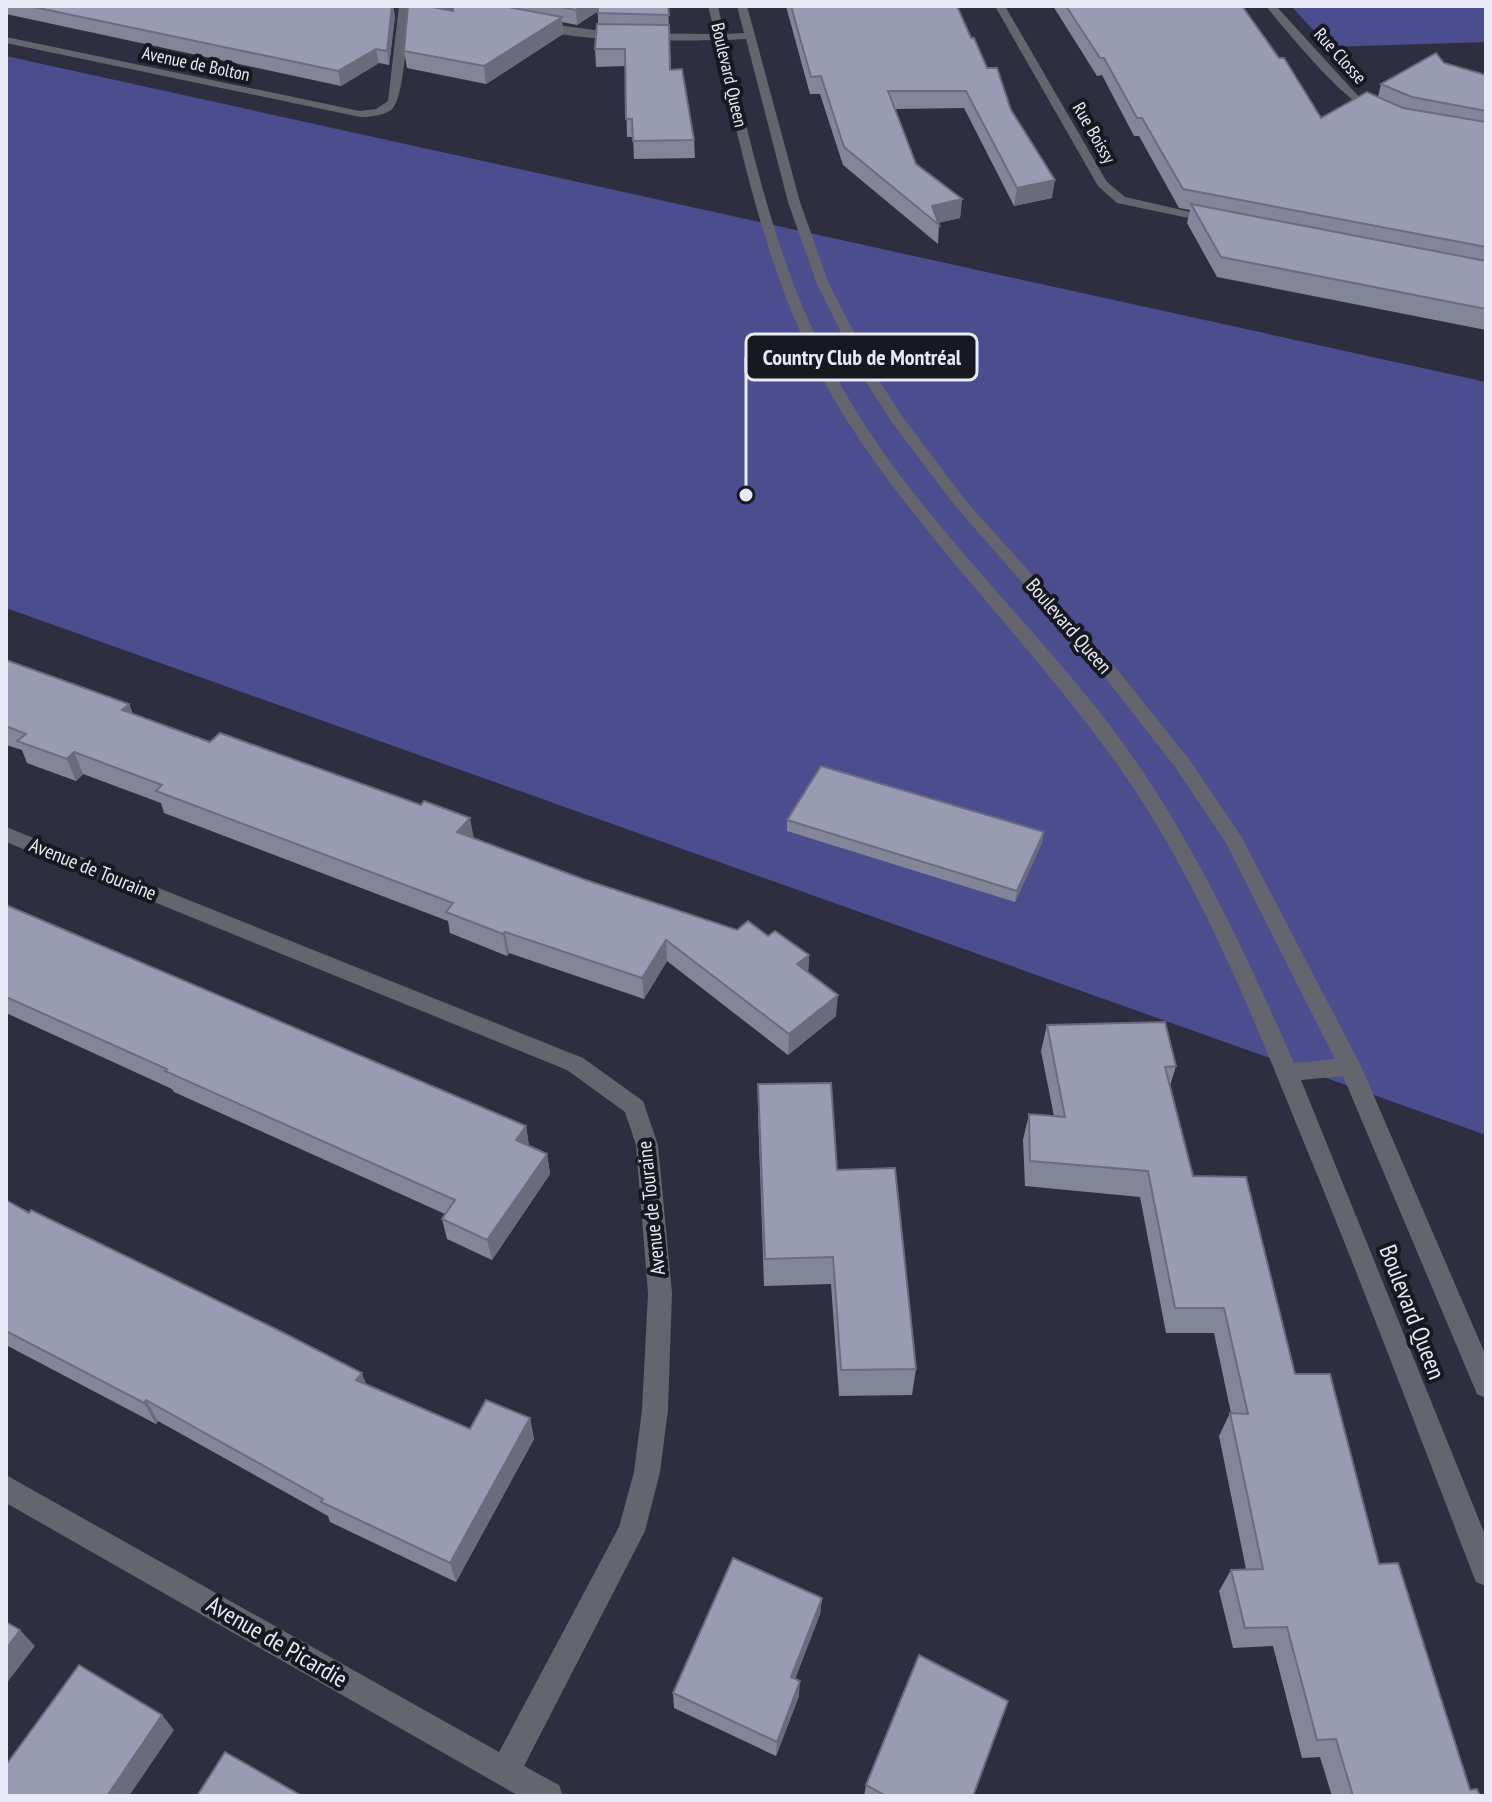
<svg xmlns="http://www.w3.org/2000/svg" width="1492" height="1802" font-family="'PT Sans Narrow',sans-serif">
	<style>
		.green { fill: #4b4d8f }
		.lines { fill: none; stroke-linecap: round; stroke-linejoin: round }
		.minor { fill: #64656f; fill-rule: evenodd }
		.wall { fill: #838599 }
		.shaded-wall { fill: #6a6c7d }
		.building { fill: #989bb2; stroke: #6a6c7d; stroke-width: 2 }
		.labels { text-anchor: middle; stroke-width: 8; stroke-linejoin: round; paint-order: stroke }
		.far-street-label { font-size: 18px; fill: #e9eaf7; stroke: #171820 }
		.street-label { font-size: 20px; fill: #e9eaf7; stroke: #171820 }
		.near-street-label { font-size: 24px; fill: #e9eaf7; stroke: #171820 }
		.leader { fill: none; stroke: #e9eaf7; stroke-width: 3 }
		.callout-dot { fill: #e9eaf7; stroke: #171820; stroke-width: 3 }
		.callout { fill: #171820; stroke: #e9eaf7; stroke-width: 3 }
		.callout-label { font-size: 22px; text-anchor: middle; font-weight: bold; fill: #e9eaf7 }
	</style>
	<rect width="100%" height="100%" fill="#2d2f41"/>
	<g class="green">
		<polygon points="1291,6 1486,6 1486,42 1329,47"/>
		<polygon points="6,56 1486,382 1486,1135 6,608"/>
	</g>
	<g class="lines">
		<g class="minor">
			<path d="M399,6H409C407,26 405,100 391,110C382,116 370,117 360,117L6,43V37L360,111L376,109L388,101Z"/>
			<polygon points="433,6 452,6 482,14 477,17"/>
			<path d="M708,6H718L724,34L744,33L737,6H747L800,202L829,284L877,377L902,416L966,501L1116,668L1189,759L1241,836L1361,1066L1486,1356V1398L1477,1394L1343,1076L1301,1080L1486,1537V1586L1476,1582L1472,1572C1415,1424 1359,1275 1298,1128C1256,1024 1213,918 1155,822C1066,675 936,561 844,416C773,302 745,170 716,40C678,41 561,43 531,25L536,22L616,33L715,34ZM746,39L788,202L817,284L863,377L891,421L956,507L1104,676L1175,767L1226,843L1335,1059L1294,1063C1240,940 1182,816 1098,710C1008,597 898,496 831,367C777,266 752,151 726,40Z"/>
			<polygon points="995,6 1005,6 1107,182 1125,197 1217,218 1217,224 1117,203 1098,186"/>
			<path d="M1266,6H1276L1360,98L1382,111V115C1356,117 1284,28 1266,6Z"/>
			<polygon points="6,827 583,1058 643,1101 658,1145 672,1293 668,1410 660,1472 645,1531 524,1766 559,1785 563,1796 519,1796 6,1503 6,1475 499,1752 619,1527 634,1472 642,1410 648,1293 636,1145 625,1112 567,1070 6,842"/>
		</g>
	</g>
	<g class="wall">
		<polygon points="6,6 393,6 395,16 389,65 379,63 341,86 6,14"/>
		<polygon points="453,6 668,6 671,70 694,140 695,158 634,159 633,137 627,137 625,66 596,67 595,49 598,24 598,11 577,25 562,22 563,34 486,84 407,68 404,51 453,11"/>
		<polygon points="786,6 957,6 971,38 1011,110 1052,198 1014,206 964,108 895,109 916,164 962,199 960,218 938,223 939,225 938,244 843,165 820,94 810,94"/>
		<polygon points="1053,6 1242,6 1321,118 1378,97 1381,84 1444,63 1486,75 1486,330 1217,277 1187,223 1190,210 1179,208 1139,136 1134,136 1102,75 1097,76"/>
		<polygon points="6,660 129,704 133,714 583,879 737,930 768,936 809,955 808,973 836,1016 788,1055 667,961 644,999 509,953 507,956 450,933 448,921 164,813 161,803 83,774 76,781 27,763 22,750 6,745"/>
		<polygon points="787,820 1044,832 1042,843 1015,902 787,831"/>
		<polygon points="6,905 526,1126 529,1146 547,1154 550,1174 492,1260 447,1239 442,1219 445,1214 174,1092 172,1089 6,1013"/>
		<polygon points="1047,1025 1176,1066 1170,1086 1193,1176 1295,1374 1379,1564 1470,1790 1480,1796 1332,1796 1320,1757 1302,1758 1273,1646 1233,1648 1219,1591 1231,1570 1246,1569 1219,1436 1230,1413 1231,1413 1214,1333 1166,1333 1140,1197 1025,1186 1023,1140 1029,1114 1054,1116 1041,1051"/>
		<polygon points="758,1084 837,1170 916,1369 912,1395 839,1396 831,1284 764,1286 758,1113"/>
		<polygon points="6,1200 366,1385 470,1429 530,1418 534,1439 456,1582 330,1522 328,1516 158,1421 156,1424 6,1345"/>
		<polygon points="822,1598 820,1614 795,1679 799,1696 776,1756 674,1708 673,1693"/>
		<polygon points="866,1785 973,1796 864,1796"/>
	</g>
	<g class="shaded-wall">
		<polygon points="392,6 395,16 389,65 387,51"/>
		<polygon points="581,6 600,6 600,10 577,25 576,10"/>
		<polygon points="562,17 563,34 486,84 484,66"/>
		<polygon points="376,49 379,63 341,86 338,71"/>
		<polygon points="1055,180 1052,198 1014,206 1017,188"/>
		<polygon points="962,199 960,218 937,223 932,206"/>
		<polygon points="129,704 137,726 122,710"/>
		<polygon points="74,752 83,774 76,781 67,759"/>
		<polygon points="470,818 474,839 457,832"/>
		<polygon points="1044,832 1042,843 1015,902 1017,891"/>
		<polygon points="505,932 509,953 507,956 503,934"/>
		<polygon points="666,940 667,961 644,999 642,978"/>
		<polygon points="809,955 808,977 797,964"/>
		<polygon points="838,995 836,1016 788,1055 789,1034"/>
		<polygon points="526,1126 529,1147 516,1140"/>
		<polygon points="547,1154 550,1174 492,1260 487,1240"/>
		<polygon points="362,1373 370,1394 356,1380"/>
		<polygon points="146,1400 158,1421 156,1424 144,1403"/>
		<polygon points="530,1418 534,1439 456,1582 450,1563"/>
		<polygon points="822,1598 820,1614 790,1692 791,1677"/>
		<polygon points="20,1630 35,1646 6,1684 6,1649"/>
		<polygon points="800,1681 799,1696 776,1756 777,1742"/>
		<polygon points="162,1715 174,1730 129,1796 107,1796"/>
	</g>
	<g class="building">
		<polygon points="29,6 392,6 387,51 376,49 338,71"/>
		<polygon points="408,6 427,6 453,11 453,6 503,6 562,17 484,66 404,51"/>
		<polygon points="555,6 581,6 576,10"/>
		<polygon points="598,6 668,6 669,15 598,13"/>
		<polygon points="791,6 957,6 971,38 974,38 987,68 997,68 1011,110 1055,180 1017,188 966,91 888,91 916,164 962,199 932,206 939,225 844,147 821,76 811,77"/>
		<polygon points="1066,6 1242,6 1279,58 1284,58 1321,118 1367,92 1403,108 1486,122 1486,247 1183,189 1142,118 1137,118 1104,58 1100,58"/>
		<polygon points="597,24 669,25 670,70 682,69 694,140 633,141 632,119 626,119 625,49 595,49"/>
		<polygon points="1436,53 1444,63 1486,75 1486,111 1412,97 1381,84"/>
		<polygon points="1191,204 1486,261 1486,309 1221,257"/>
		<polygon points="6,660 129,704 122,710 210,742 220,733 421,805 424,801 470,818 457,832 583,879 737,930 748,921 768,936 775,931 809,955 797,964 838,995 789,1034 666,940 642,978 505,932 503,934 446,912 453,903 156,791 162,785 74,752 67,759 17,741 26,734 6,726"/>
		<polygon points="821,766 1044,832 1017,891 787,820"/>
		<polygon points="6,905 526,1126 516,1140 547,1154 487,1240 442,1219 455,1200 165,1071 167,1069 6,997"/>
		<polygon points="1165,1022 1176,1066 1165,1067 1193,1176 1246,1177 1295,1374 1330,1374 1379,1564 1398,1563 1470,1790 1477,1789 1480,1796 1353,1796 1336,1739 1317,1740 1287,1627 1245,1628 1231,1570 1263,1569 1230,1413 1248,1414 1224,1308 1175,1308 1148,1171 1030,1161 1029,1114 1065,1117 1047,1025"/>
		<polygon points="831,1083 837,1170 895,1168 916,1369 841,1370 833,1257 765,1259 758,1084"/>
		<polygon points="6,1200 29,1213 31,1210 280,1331 362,1373 356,1380 470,1429 486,1400 530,1418 450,1563 321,1502 323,1499 146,1400 144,1403 6,1331"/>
		<polygon points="733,1558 822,1598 791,1677 800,1681 777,1742 673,1693"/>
		<polygon points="6,1622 20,1630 6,1649"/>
		<polygon points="919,1655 1008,1701 973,1796 886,1796 866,1785"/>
		<polygon points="79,1665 162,1715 107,1796 6,1796 6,1765"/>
		<polygon points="225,1752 302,1796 197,1796"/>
	</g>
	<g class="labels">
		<g class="far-street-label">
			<text transform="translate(1340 56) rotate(48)" y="6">Rue Closse</text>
			<text transform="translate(196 64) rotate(12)" y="6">Avenue de Bolton</text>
			<text transform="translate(729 75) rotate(77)" y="6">Boulevard Queen</text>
			<text transform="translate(1094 133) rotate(60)" y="6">Rue Boissy</text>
		</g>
		<g class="street-label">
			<text transform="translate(1069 626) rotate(49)" y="7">Boulevard Queen</text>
			<text transform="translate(93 869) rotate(22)" y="7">Avenue de Touraine</text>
			<text transform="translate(651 1208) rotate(-96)" y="7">Avenue de Touraine</text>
		</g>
		<g class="near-street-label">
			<text transform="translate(1412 1312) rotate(69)" y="8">Boulevard Queen</text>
			<text transform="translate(277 1642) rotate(30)" y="8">Avenue de Picardie</text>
		</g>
	</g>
	<path class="leader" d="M746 495L746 357"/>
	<circle class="callout-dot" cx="746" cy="495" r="8"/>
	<rect class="callout" x="746" y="334" width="231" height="46" rx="8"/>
	<g class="callout-label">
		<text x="862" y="365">Country Club de Montréal</text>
	</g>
	<rect width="1492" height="1802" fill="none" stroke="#e9eaf7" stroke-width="16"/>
</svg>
